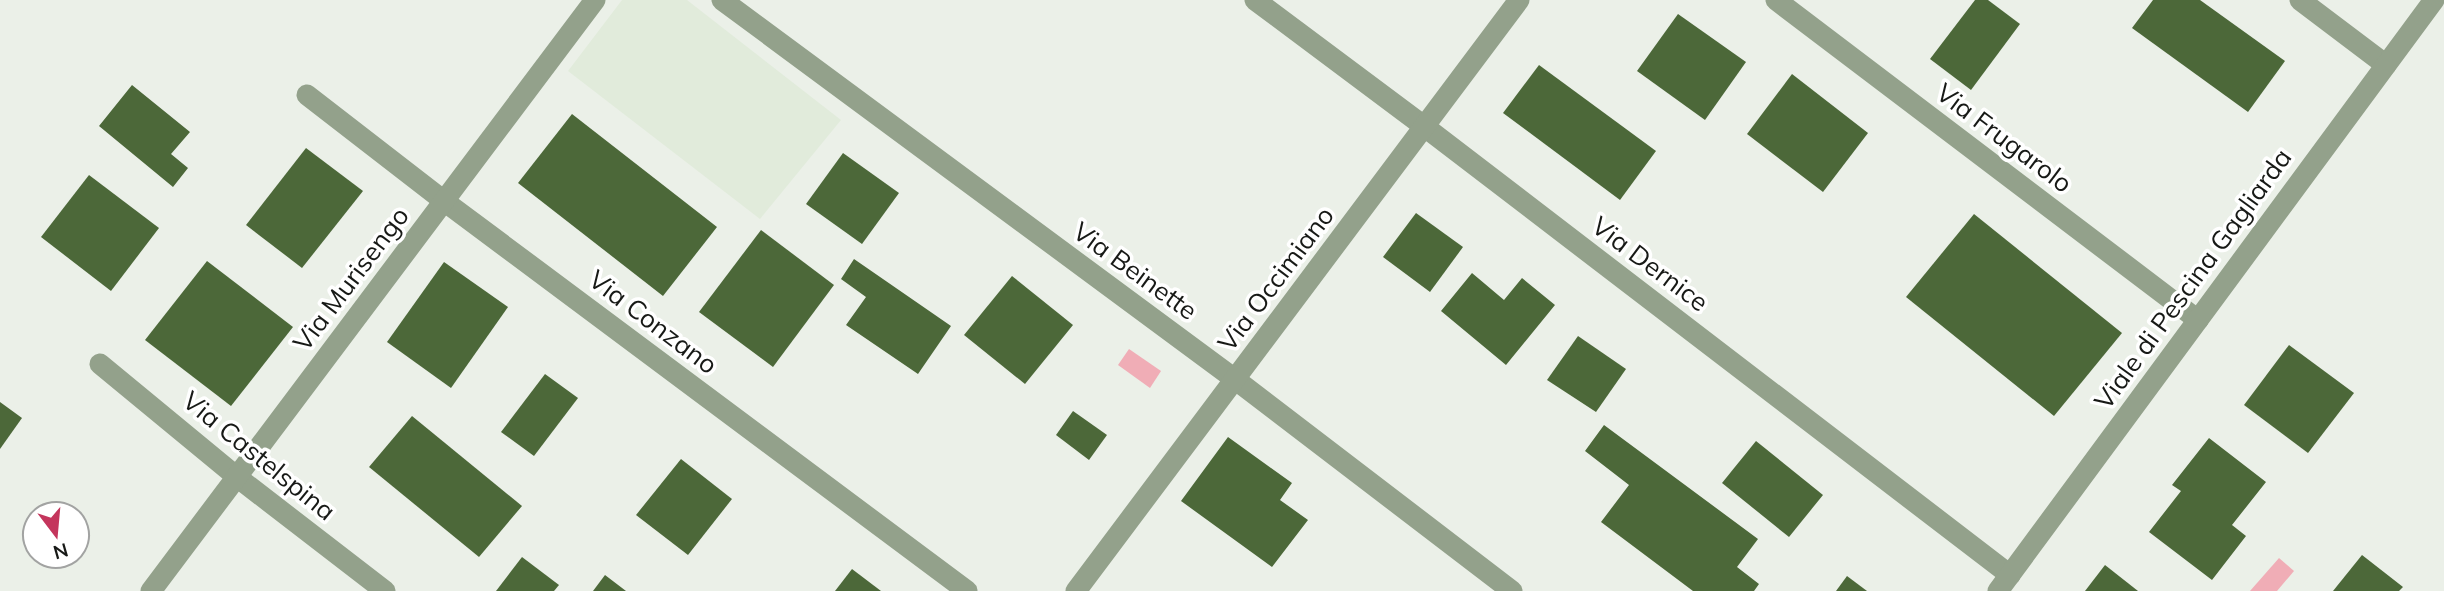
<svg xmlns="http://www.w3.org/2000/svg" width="2444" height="591" font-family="Mulish,sans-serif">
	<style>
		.built { fill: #e1ebdb }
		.water { fill: #f0adb6 }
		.building { fill: #4c6839 }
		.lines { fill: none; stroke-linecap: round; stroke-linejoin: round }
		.street { stroke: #93a18b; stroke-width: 21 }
		.labels { text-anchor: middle; stroke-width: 7; stroke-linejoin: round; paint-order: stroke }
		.street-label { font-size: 26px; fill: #171916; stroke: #fff }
	</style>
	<rect width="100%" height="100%" fill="#ebf0e8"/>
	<polygon class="built" points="622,0 687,0 841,120 760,219 568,71"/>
	<g class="water">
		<polygon points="1129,349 1161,371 1150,388 1118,365"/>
		<polygon points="2279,558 2294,571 2277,591 2250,591"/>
	</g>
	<g class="building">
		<polygon points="1975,0 1988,0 2020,24 1971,90 1930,59"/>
		<polygon points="2153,0 2200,0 2285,61 2248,112 2132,28"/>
		<polygon points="1678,14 1746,62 1705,120 1637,71"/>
		<polygon points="1539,65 1656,151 1620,200 1503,113"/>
		<polygon points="1792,74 1868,133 1823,192 1747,134"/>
		<polygon points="132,85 190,132 171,154 188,168 173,187 99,126"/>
		<polygon points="572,114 717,227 663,296 518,183"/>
		<polygon points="306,148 363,191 302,268 246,225"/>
		<polygon points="843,153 899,193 862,244 806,204"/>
		<polygon points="89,175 159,228 111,291 41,237"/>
		<polygon points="1416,213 1463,247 1430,292 1383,257"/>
		<polygon points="1974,214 2122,333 2054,416 1906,297"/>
		<polygon points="761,230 834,285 773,367 699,312"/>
		<polygon points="854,259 951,326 918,374 846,325 866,297 841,279"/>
		<polygon points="207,261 293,327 231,406 145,340"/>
		<polygon points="444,262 508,307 451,388 387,342"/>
		<polygon points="1472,273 1504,300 1522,278 1555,305 1506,365 1441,311"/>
		<polygon points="1012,276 1073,325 1025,384 964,335"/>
		<polygon points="1578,336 1626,369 1596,412 1547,380"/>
		<polygon points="2289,345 2354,393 2308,453 2244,405"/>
		<polygon points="545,374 578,398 534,456 501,432"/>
		<polygon points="0,402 22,418 0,449"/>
		<polygon points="1073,411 1107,435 1089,460 1056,435"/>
		<polygon points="412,416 522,506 479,557 369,467"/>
		<polygon points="1604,425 1758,539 1737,567 1759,584 1754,591 1693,591 1601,522 1629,485 1585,451"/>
		<polygon points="1228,437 1292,483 1280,500 1308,520 1272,567 1181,501"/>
		<polygon points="2209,438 2266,482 2232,525 2246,536 2212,580 2149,532 2181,491 2172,485"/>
		<polygon points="1756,441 1823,495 1789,537 1722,483"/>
		<polygon points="681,459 732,499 688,555 636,515"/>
		<polygon points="2362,555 2403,587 2399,591 2333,591"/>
		<polygon points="522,557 559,585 554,591 496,591"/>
		<polygon points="2105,565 2138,591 2085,591"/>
		<polygon points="852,569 881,591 835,591"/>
		<polygon points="605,575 626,591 593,591"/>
		<polygon points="1847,576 1867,591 1836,591"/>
	</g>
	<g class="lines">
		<g class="street">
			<polyline points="722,0 1236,380 1512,591"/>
			<polyline points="1255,0 1425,127 2010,575"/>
			<polyline points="1776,0 2198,320"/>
			<polyline points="2300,0 2386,65"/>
			<polyline points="307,95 444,201 967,591"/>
			<polyline points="100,364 237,477 385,591"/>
			<polyline points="151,591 595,0"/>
			<polyline points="1076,591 1519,0"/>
			<polyline points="1998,591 2434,0"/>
		</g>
	</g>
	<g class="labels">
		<g class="street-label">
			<text transform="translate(2004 138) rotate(37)" y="9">Via Frugarolo</text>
			<text transform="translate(1650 264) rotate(37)" y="9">Via Dernice</text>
			<text transform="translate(1135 271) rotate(36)" y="9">Via Beinette</text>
			<text transform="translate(351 279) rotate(-53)" y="9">Via Murisengo</text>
			<text transform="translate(1276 279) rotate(-53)" y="9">Via Occimiano</text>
			<text transform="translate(2193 279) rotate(-54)" y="9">Viale di Pescina Gagliarda</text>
			<text transform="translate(653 322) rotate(37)" y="9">Via Conzano</text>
			<text transform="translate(259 456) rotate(39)" y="9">Via Castelspina</text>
		</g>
	</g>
	<g transform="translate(56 535) rotate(164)"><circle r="33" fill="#ffffff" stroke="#a2a3a2" stroke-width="2"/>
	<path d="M0-5L12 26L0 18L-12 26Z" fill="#c4355c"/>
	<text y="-10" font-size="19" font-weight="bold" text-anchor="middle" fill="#171916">N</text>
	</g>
</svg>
